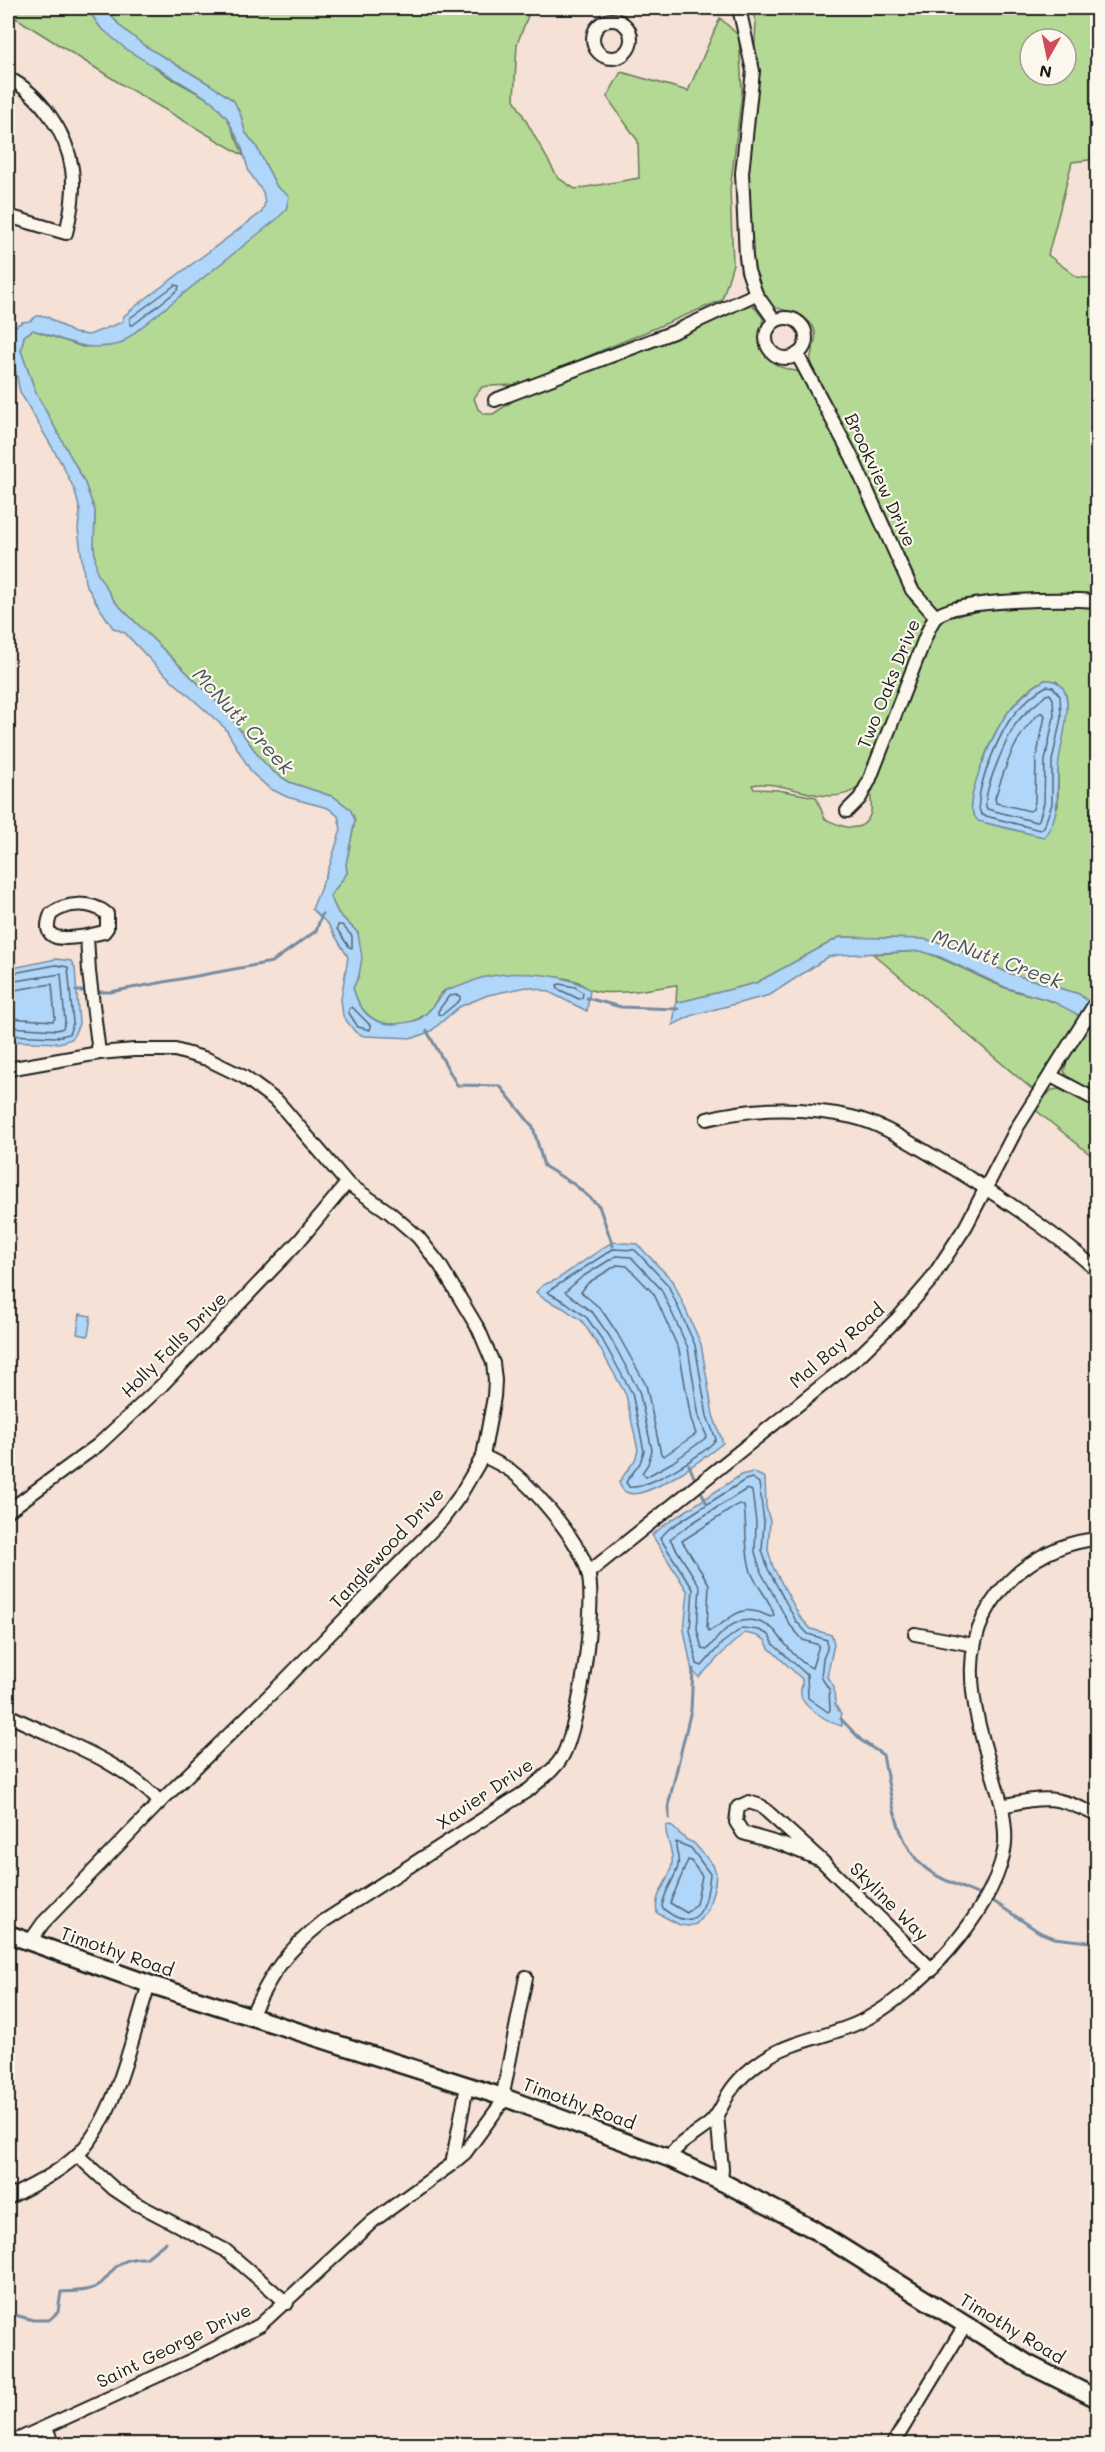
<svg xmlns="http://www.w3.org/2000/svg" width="1105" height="2452" font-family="Mali,sans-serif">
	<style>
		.green { fill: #b4d994; stroke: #687a58; stroke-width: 1.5; fill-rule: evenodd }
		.water { fill: #b0d6f9; stroke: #758ca1; stroke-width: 1.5 }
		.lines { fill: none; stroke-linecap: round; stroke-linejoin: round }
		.shore { stroke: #576674; stroke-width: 1.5 }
		.stream { stroke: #758ca1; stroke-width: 3 }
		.street-casing { stroke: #1c1c1c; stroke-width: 16 }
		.secondary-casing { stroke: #1c1c1c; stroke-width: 21 }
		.street { stroke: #fbf7ec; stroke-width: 12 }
		.secondary { stroke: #fbf7ec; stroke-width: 16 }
		.labels { text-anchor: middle; stroke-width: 4.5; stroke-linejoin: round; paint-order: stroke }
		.street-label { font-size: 18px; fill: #1c1c1c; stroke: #fbf7ec }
		.water-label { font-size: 20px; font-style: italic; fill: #48545e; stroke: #fbf7ec }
	</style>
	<rect width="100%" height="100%" fill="#f5e1d6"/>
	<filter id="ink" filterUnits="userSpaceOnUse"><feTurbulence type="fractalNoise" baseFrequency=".0167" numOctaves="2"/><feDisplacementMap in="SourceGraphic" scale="12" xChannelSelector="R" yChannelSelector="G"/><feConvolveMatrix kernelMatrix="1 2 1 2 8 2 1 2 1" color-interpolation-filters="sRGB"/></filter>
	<g filter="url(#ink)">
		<g class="green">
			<polygon points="8,8 87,8 100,27 169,77 212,101 227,118 244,156 121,84 8,13"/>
			<path d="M97,8H362L383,15L404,8H531L517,44L514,99L558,178L575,189L639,178L638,141L607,97L621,72L688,91L720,18L739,36L742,92L730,190L733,264L722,300L529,381C510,388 501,384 482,387L474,398L478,409L485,414H493L516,399L750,302L763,318C760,336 759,358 781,367C786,369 793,370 799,372L846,453L911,601L928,615L929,621L911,657L870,771C867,776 863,784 859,787C828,811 786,778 752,785L754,789L778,790L816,797L825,819C840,826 861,836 870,815C873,809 870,798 871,791L931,634L939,622L950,614L1021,606L1077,604L1097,607L1098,984L1088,1002L1079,994L1008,973L947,944L922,939L840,937L756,983L676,1003L677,985C654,988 613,997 591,990C585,989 581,982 576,981C550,973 510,973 485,978C476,979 468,984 459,988C455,989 450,988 446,990C439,993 436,1002 432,1007C423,1020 407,1025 392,1024C370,1024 358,1007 353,988L359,975L358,933L338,913L330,896L347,873L346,864L355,820L350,809L334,797L289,782L272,771L260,758L227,712L115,602L96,573L94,547L95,511L84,481L36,393L21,351L24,336L33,330L83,347L120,344L286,210L288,196L277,187L256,146L245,132L241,116L234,101L209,84L145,46L121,27L112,16ZM1045,680L1056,681L1062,687L1066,694L1067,706L1058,762V805L1050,829L1044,837L986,823L971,805C980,761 1001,701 1045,680Z"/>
			<path d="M750,8H1097V159L1072,162L1048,255L1077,277L1097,279V596L1073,593L1015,595L937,607L930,603L922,593L863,466L812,370C809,352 812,356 815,341C820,316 787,311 770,306L755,278L746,217L756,21ZM1030,39H1066V75H1030Z"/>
			<path d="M921,951C950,960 975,976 1003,987C1029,997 1060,998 1081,1018L1033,1090L873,954Z"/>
			<polygon points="1088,1025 1097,1033 1097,1098 1070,1081 1064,1071 1067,1061"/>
			<polygon points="1059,1089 1097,1108 1097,1160 1033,1108 1052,1090"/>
		</g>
		<g class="water">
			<path d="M87,8H104L121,27L145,46L209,84L234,101L241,116L245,132L256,146L277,187L289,196L286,210L277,219L120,344C83,353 68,340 33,330L24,336L21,351L36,393L84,481L95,511L94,547L97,573L115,602L227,712L260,758L272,771L289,782L334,797L350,809L355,820L346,864L347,873L330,896L338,913L358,933L362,958L359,975L353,988C360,1014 375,1028 403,1023C409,1022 416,1022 421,1018C431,1011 438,1000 446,990C459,988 469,982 481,978C512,970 564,972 590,990L587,1011L547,991L527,987L488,995L459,1007L431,1031L414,1038L364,1036L355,1032L343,1016L341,999L348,957L328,924L312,909L330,865L341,829L338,816L328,808L287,797L269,788L252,773L225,728L157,667L125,633L113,628L99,607L85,583L78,529L80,511L75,491L63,466L20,392L10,343L14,327L22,322L30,321L37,316H46L74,333L89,335L122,322L124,316L137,305L262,212L265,203L263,192L249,172L241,145L227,118L212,101L127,50L100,27Z"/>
			<path d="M1045,680C1083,678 1061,740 1059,760C1055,787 1063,814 1044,837L978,821C974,816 971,811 971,804C972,784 993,735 1004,718C1014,703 1030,688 1045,680Z"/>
			<polygon points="840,937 922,939 947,944 1008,973 1079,994 1098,1010 1097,1033 1077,1014 1052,1001 1007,988 940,957 921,951 839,955 828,957 770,995 693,1015 673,1025 676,1003 756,983"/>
			<polygon points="56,959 71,961 75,968 79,1024 72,1039 59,1043 8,1041 8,969"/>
			<path d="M612,1242L637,1244L673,1281L701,1344L713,1415L723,1443C707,1456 648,1500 628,1493C622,1491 621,1487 619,1482L635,1460L638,1450L626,1395L598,1345L582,1321L563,1308L543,1298L536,1292L543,1285L556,1280Z"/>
			<polygon points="80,1314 91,1316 88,1336 77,1334"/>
			<path d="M753,1472L765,1478L766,1507L770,1521L768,1550L773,1567L800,1617L811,1629L832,1635L834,1644L827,1677L834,1687L835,1704L841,1714L842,1726C831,1723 801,1707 801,1694C800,1689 803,1685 802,1679L769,1648L765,1640L758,1636L745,1633C727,1646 715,1662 699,1677L692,1671L684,1630L688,1592L652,1535L667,1523L741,1475Z"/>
			<path d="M670,1825L687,1840L694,1843L713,1865L716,1873L715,1884L708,1910L696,1924L688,1926L680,1925L657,1913C653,1893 670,1882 672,1864C674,1853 667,1841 666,1831V1826Z"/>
		</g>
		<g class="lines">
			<g class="shore">
				<polygon points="175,285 179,286 178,290 133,325 130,325 130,318"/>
				<path d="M1047,686L1053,687L1060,696L1061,718L1052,761V804L1044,827L1040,830L982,815C969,800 999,737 1009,721C1018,708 1033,693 1047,686Z"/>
				<path d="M1046,695L1050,694L1053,699L1054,717L1045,760L1044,803L1039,820L1036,822L987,809C980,796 1007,739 1015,725C1023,713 1036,705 1046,695Z"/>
				<path d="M1040,713H1043L1045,716L1036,759L1035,801L1033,809L1030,811L996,803L995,798C1005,768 1015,734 1040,713Z"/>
				<polygon points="338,925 342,925 352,936 352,948 349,947 337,929"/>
				<polyline points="8,974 56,965 68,967 73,1023 69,1034 57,1037 8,1035"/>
				<polyline points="8,982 61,974 65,1022 63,1028 57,1030 8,1027"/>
				<polygon points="560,984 575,987 583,993 582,998 579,999 558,989 557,985"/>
				<polyline points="8,991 52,984 55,1018 53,1021 8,1018"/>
				<polygon points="457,995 460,996 460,1000 442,1015 438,1014 438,1011 449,996"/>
				<polygon points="352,1007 371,1026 370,1030 358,1027 349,1013 349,1009"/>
				<path d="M613,1249L635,1250L668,1285L695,1345L707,1416L716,1439C709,1452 644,1491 629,1487L626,1482L640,1463L644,1451L632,1393L603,1341L587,1318L567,1303L547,1292Z"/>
				<polygon points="616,1256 631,1257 661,1289 688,1348 699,1417 707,1437 673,1462 646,1477 642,1473 648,1464 652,1450 639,1391 610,1337 593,1313 565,1292 582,1277"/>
				<polygon points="617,1265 627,1266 654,1294 679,1350 691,1419 696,1434 664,1456 661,1454 646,1385 617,1333 601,1309 581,1292 588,1283"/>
				<polygon points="752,1478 759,1483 764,1522 762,1550 768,1569 796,1621 808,1634 827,1640 827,1649 823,1659 821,1677 829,1689 830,1710 828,1712 808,1698 807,1675 774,1645 769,1635 759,1630 742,1628 722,1643 702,1666 697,1664 690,1630 693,1589 660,1538 670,1528 745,1480"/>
				<path d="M747,1489L752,1491L756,1522L755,1552L761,1572L790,1625L803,1640L819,1645L812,1668C798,1662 785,1644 776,1632C771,1626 763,1623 756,1621C734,1616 720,1634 707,1650L702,1649L697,1629L700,1587L670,1539L692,1523Z"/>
				<path d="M739,1504L744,1506C747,1528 744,1550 751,1572C757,1587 770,1599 774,1615L771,1617C736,1601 736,1618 709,1631L707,1628L709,1584L682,1541Z"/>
				<path d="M676,1842L691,1848L710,1874C708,1895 703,1931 674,1916C669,1913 665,1911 662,1907C664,1891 674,1881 678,1866C680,1858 675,1850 676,1842Z"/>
				<polygon points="688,1860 691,1861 702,1876 696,1904 687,1913 670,1903"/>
			</g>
			<g class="stream">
				<polyline points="76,991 82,991"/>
				<polyline points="100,992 110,992 272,962 316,931 322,914"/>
				<polyline points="587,998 621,1007 678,1009"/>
				<polyline points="427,1031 457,1085 500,1086 533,1127 544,1166 575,1185 599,1206 613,1246"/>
				<polyline points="689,1465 694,1477"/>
				<polyline points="702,1493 706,1502"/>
				<path d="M841,1719L862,1741L883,1755C890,1790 894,1832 917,1860C931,1877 958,1885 977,1894"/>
				<polyline points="669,1818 669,1802 691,1710 693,1669"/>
				<polyline points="993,1901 1039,1932 1054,1938 1098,1943"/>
				<path d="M8,2313L33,2320H49L58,2312L61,2292C70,2291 81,2292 90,2289C113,2283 107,2257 146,2258L166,2242"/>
			</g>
			<g class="street-casing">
				<g id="street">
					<polyline points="739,8 753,71 742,173 746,257 748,271 756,294 775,321"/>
					<circle cx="612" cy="39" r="19"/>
					<path d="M8,78C40,94 67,133 72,169C75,191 71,212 66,233L8,216"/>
					<circle cx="786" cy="338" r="20"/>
					<polyline points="797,354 852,457 912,590 936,617"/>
					<polyline points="495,400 676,331 756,294"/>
					<path d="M847,811L860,798L869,781L925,638C928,631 931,622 936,617C955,598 1069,599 1098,601"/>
					<path d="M87,936C70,938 38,945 51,914C67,902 91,901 107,914V928L104,932L87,936L89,972L99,1053"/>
					<polyline points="8,1069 99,1053 134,1050 175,1050 207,1059 244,1077 278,1102 347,1183 389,1212 418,1237 440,1265 479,1330 493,1363 495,1380 494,1397 483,1456 459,1497 442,1520 284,1681 160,1802 43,1923 29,1943"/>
					<polyline points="1051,1076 1098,1101"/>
					<path d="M707,1119C754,1107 805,1107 852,1117C882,1124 907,1141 933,1156C990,1190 1048,1227 1098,1271"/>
					<polyline points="8,1511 98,1445 161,1386 299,1241 347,1183"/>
					<path d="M1098,1539C1068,1541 1041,1554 1019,1572C940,1640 979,1723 1002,1806C1046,1796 1056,1795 1098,1816"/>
					<polyline points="588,1573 860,1355 898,1318 930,1281 966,1226 1018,1126 1098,999"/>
					<polyline points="915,1634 974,1645"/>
					<path d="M8,1715C60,1741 118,1758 160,1802"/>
					<polyline points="821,1860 784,1845 743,1833 736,1822 738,1807 749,1802 761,1806 821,1860 932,1970"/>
					<path d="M251,2016C272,1972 285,1952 324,1921L530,1789C541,1779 555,1770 562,1757C579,1727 597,1606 588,1572C580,1542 536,1490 511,1471C502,1465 492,1460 483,1456"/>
					<polyline points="717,2115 722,2169 721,2182"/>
					<polyline points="77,2155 114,2189 135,2203 225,2250 287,2303"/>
					<path d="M669,2158C678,2142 696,2135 710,2123C719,2115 723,2103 729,2093C739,2077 753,2066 769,2056C796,2040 830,2036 858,2023C917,1995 991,1916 1004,1851C1007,1836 1004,1821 1002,1806"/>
					<polyline points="452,2164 467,2086"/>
					<path d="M8,2198C31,2186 55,2175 75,2157C116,2121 132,2036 149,1984"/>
					<polyline points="45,2428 54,2444"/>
					<polyline points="8,2444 192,2360 260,2325 373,2221 452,2164 465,2153 501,2104 526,1977"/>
					<polyline points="893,2444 965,2325"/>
				</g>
			</g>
			<g class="secondary-casing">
				<polyline id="secondary" points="8,1934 149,1984 503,2097 669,2158 726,2184 811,2228 1028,2364 1098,2399"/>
			</g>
			<use href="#street" class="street"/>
			<use href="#secondary" class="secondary"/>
		</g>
	</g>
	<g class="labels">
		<g class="street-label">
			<text transform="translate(880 480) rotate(65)" y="6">Brookview Drive</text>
			<text transform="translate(889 684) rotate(-68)" y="6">Two Oaks Drive</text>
			<text transform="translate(174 1345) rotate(-45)" y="6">Holly Falls Drive</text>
			<text transform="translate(837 1346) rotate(-41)" y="6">Mal Bay Road</text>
			<text transform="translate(387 1548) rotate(-47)" y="6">Tanglewood Drive</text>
			<text transform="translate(485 1794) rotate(-34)" y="6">Xavier Drive</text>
			<text transform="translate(889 1902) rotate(45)" y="6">Skyline Way</text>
			<text transform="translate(117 1952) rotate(19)" y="6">Timothy Road</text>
			<text transform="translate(579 2104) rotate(20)" y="6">Timothy Road</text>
			<text transform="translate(1012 2329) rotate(31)" y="6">Timothy Road</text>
			<text transform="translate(174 2346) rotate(-26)" y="6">Saint George Drive</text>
		</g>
		<g class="water-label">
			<text transform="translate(243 721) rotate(47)" y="7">McNutt Creek</text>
			<text transform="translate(997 959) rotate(20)" y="7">McNutt Creek</text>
		</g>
	</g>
	<rect width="1105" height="2452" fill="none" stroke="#fbf7ec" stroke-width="30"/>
	<rect x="15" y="15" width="1075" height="2422" fill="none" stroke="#1c1c1c" stroke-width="2" filter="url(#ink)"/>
	<g transform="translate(1048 57) rotate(189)"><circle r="28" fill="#fbf7ec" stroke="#a29f99" stroke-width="1.5"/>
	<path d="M0-4.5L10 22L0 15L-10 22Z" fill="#d1495b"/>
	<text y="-9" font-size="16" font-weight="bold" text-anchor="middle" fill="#1c1c1c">N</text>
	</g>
</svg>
